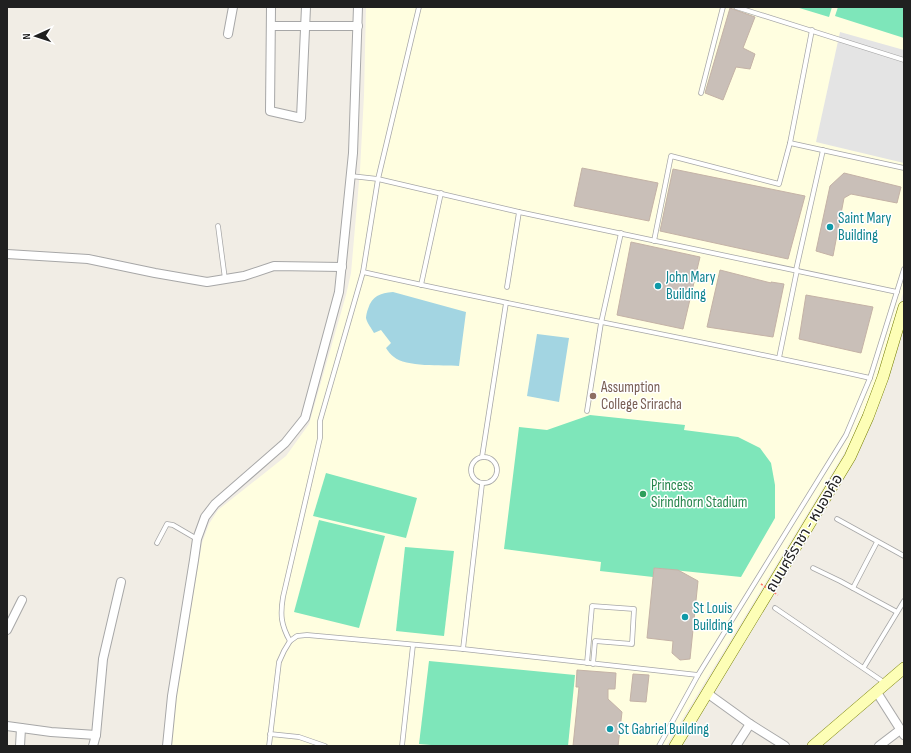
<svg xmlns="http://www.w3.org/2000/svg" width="911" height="753" font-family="'Sofia Sans Condensed','Noto Sans Thai',sans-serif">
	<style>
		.education { fill: #fffee0 }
		.pitch { fill: #7ee6ba }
		.parking { fill: #e4e4e4 }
		.water { fill: #a3d5e2 }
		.building { fill: #c9bfb8; stroke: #c4b2a6 }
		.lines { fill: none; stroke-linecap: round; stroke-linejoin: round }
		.lane-casing { stroke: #a7a7a7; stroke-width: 5.5 }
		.street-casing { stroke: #a7a7a7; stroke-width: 10 }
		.secondary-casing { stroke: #747d00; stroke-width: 12 }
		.lane { stroke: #fff; stroke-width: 4 }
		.street { stroke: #fff; stroke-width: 8 }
		.secondary { stroke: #fdfeb6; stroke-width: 11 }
		.path-bridge { stroke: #ff7368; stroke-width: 1.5; stroke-dasharray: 2 2; stroke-linecap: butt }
		.culture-dot { fill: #0f9aa8; stroke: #fff; stroke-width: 1.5 }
		.education-dot { fill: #8d6e63; stroke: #fff; stroke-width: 1.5 }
		.leisure-dot { fill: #2e9e5b; stroke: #fff; stroke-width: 1.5 }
		.labels { text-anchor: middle; stroke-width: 3; stroke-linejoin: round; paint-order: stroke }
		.culture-label { font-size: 15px; fill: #0d838f; stroke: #fff; text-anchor: start }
		.education-label { font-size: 15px; fill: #785e54; stroke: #fff; text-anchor: start }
		.leisure-label { font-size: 15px; fill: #27864d; stroke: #fff; text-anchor: start }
		.street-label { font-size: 15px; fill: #202020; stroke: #fff }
	</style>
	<rect width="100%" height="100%" fill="#f1ede5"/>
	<polygon class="education" points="366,7 904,7 904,290 880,369 854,437 666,746 171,746 175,704 202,543 209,524 218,510 286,456 309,424 346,295 351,273 360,170 364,95"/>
	<g class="pitch">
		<polygon points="796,7 832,7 829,17"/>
		<polygon points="838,7 904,7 904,38 835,16"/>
		<polygon points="590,415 685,425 684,430 738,437 760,448 771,463 775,485 775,518 741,577 654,568 653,577 600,571 601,562 504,549 519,427 547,430"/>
		<polygon points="326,473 417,498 406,538 313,516"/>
		<polygon points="319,520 385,536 359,628 294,612"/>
		<polygon points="405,547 454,551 444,636 396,631"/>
		<polygon points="429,661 575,675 568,746 443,746 419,744"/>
	</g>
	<polygon class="parking" points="840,32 904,50 904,163 816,142"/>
	<g class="water">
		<path d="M393,292L466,312L459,366C443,365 405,367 394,357C391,355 388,351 386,348L391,343L381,330L374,333C372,329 367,323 366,318C366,316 367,311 368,309C372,296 380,293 393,292Z"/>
		<polygon points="537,334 569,338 559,402 527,396"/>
	</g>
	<g class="building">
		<polygon points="730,8 755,17 743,48 755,54 750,69 736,67 723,100 705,93"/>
		<polygon points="582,168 658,183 649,221 574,206"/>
		<polygon points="673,169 805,196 788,259 660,231"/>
		<polygon points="844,173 901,187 897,203 851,194 844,198 833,256 816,251 830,186"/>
		<polygon points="631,242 700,257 683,329 617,315"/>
		<polygon points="720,270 771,283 771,282 784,284 773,337 707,327"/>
		<polygon points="806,295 873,307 861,353 799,339"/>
		<polygon points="654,568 678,570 698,581 690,659 680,660 672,653 673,641 647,638"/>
		<polygon points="577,670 616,673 615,689 608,689 608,699 622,712 618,746 573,746 579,687 576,687"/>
		<polygon points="633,674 649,675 646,702 630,701"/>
	</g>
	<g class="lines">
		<g class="lane-casing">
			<g id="lane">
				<polyline points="736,7 904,60"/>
				<polyline points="701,93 723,7"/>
				<polyline points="790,143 904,168"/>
				<polyline points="351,176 378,179 519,212 897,292"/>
				<polyline points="218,226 225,279"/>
				<polyline points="654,241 671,156 779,184 790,143 812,30"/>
				<polyline points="796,270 823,150"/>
				<path d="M363,272C531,310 701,340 870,378"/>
				<polyline points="421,285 441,193"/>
				<polyline points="507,287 519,212"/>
				<polyline points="779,358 797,270"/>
				<polyline points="587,411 601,323 621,233"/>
				<circle cx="484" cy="470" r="13"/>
				<polyline points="482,457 506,303"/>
				<polyline points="837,519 904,556"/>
				<polyline points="157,543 167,524 173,525 197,539"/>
				<polyline points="813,568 840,581 897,612"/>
				<polyline points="853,588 877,542"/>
				<polyline points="775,608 885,683"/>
				<path d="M290,641C281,625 280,615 283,597L320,438V421L363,272L378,179L419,7"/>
				<polyline points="463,649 482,484"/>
				<polyline points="587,663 592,606 634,609 632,644 595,641 593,664"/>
				<polyline points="864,667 904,601"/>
				<polyline points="270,734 299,737 325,746"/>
				<polyline points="269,746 279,662 284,651 290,641 297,636 307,635 463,649 698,675"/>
				<polyline points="402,746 413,645"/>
				<polyline points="659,746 698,675 846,435 870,378 904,269"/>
			</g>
		</g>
		<g class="street-casing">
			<g id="street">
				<polyline points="271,7 270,111 301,118 306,7"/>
				<polyline points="271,26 358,26"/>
				<polyline points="228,34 233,7"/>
				<polyline points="7,254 88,259 155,273 207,282 244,276 274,266 342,267"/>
				<polyline points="7,630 22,600"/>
				<polyline points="876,691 904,735"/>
				<polyline points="707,693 750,724 785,746"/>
				<polyline points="7,726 51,732 96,735 93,746"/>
				<polyline points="96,735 103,659 121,582"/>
				<polyline points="20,746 21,728"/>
				<polyline points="167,746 172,696 194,560 197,539 205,517 215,504 285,443 305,418 339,292 353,153 358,7"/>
				<polyline points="736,746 750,724"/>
				<polyline points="879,746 900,730"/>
			</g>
		</g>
		<g class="secondary-casing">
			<g id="secondary">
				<polyline points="675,746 850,457 868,417 883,377 904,307"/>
				<polyline points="813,746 904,668"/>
			</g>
		</g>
		<use href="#lane" class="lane"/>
		<use href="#street" class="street"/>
		<use href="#secondary" class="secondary"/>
		<polyline class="path-bridge" points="761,584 778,595"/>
	</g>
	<g class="culture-dot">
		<circle cx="830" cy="227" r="4"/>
		<circle cx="658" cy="286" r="4"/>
		<circle cx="685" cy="617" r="4"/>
		<circle cx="610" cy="729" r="4"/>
	</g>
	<circle class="education-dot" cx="593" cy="396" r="4"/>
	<circle class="leisure-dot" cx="643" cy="494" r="4"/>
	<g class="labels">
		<g class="culture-label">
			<text x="838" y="223">Saint Mary<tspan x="838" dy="17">Building</tspan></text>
			<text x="666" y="282">John Mary<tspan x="666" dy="17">Building</tspan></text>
			<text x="693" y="613">St Louis<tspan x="693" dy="17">Building</tspan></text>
			<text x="618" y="734">St Gabriel Building</text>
		</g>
		<g class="education-label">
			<text x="601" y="392">Assumption<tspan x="601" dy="17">College Sriracha</tspan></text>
		</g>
		<g class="leisure-label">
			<text x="651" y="490">Princess<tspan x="651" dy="17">Sirindhorn Stadium</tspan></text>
		</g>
		<g class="street-label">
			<text transform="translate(804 533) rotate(-59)" y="5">ถนนศรีราชา - หนองค้อ</text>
		</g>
	</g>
	<rect width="911" height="753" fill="none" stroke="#202020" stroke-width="16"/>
	<g transform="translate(36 36) rotate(267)" stroke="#ffffff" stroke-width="3" paint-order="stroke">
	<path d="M0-3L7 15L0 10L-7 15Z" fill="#202020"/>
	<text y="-6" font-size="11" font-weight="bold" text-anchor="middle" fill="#202020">N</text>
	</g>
</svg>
